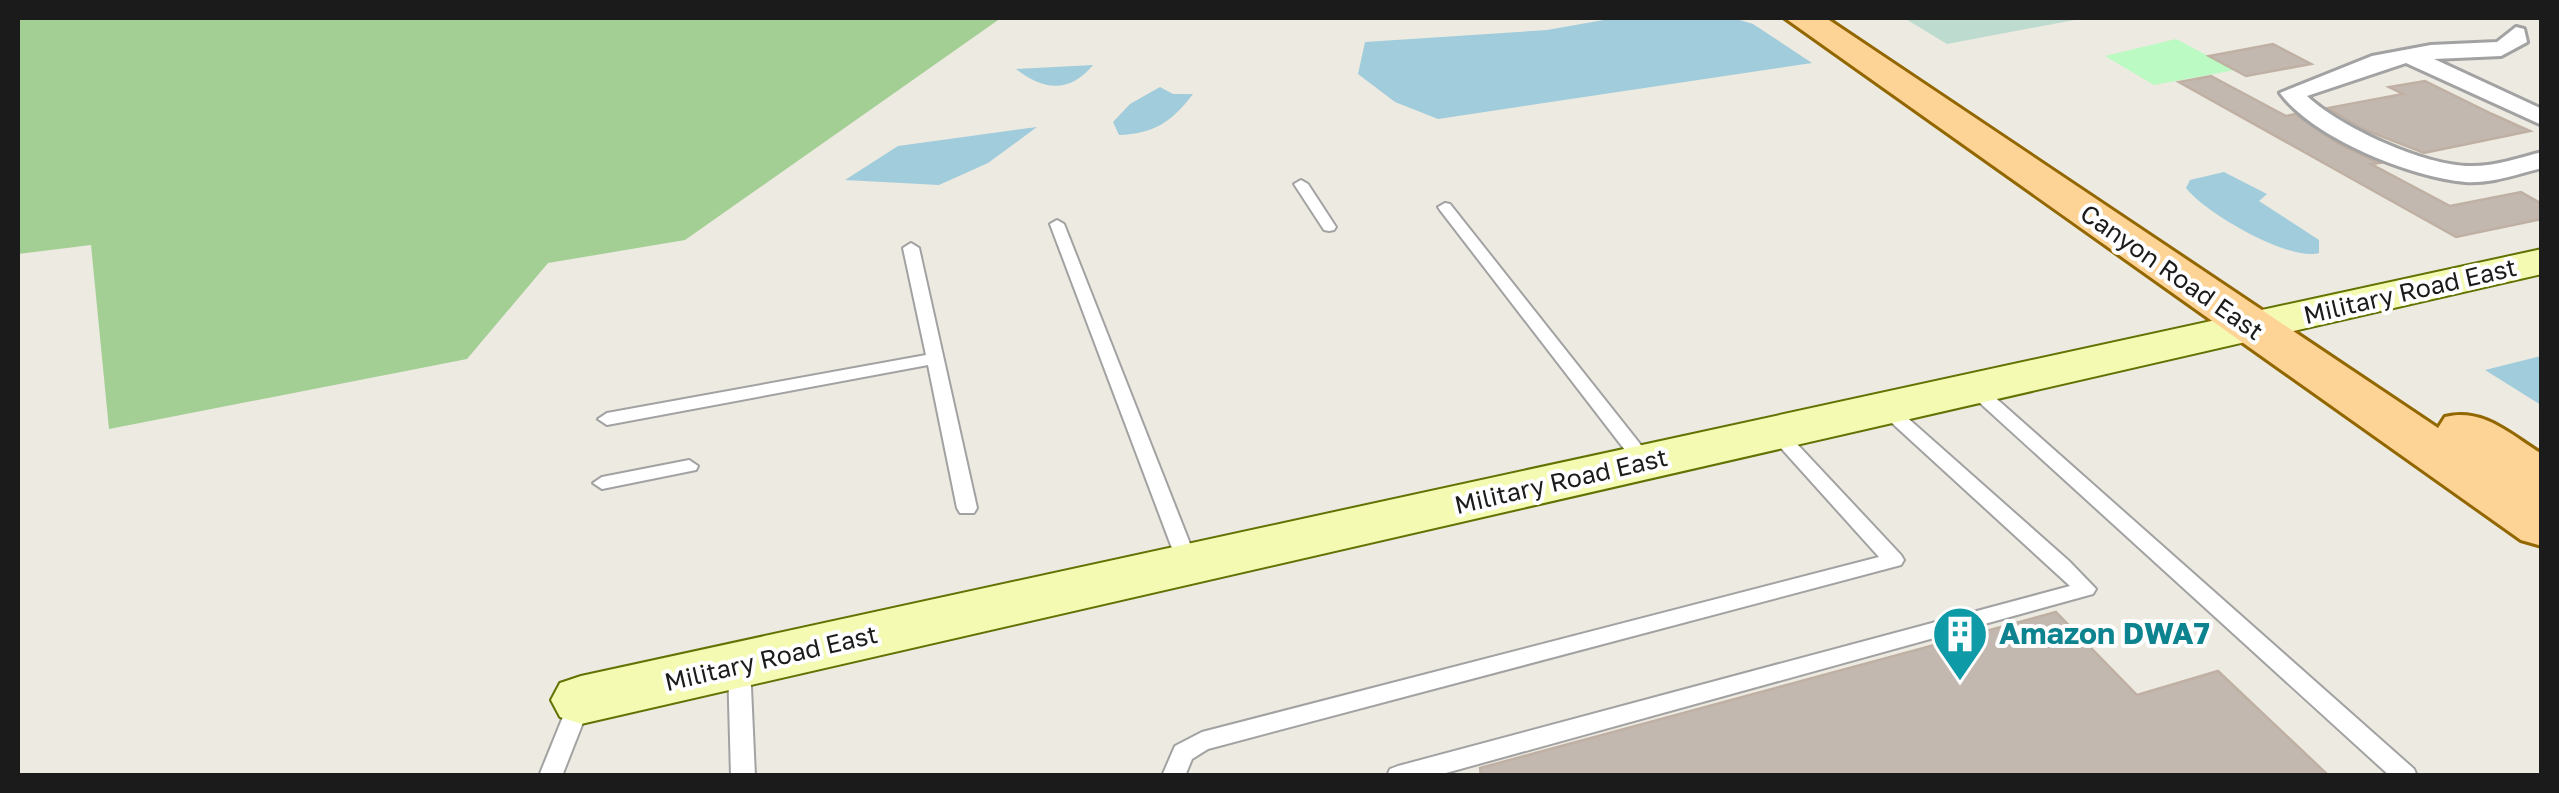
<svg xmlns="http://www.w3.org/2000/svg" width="2559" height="793" font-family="'Golos Text',sans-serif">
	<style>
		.forest { fill: #a3ce94 }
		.wetland { fill: #bddccf }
		.park { fill: #bbfac2 }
		.water { fill: #a0ccdc }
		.building { fill: #c2b8b0; stroke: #bfb0a3; stroke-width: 2.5 }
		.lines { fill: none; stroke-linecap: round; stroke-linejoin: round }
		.lane-casing { stroke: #a2a2a2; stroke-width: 4 }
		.street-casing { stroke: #a2a2a2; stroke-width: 6 }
		.secondary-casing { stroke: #627203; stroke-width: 4 }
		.primary-casing { stroke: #936700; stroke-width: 6 }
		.lane { fill: #fff; fill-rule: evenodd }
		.street { fill: #fff; fill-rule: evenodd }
		.secondary { fill: #f4fab2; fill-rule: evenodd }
		.primary { fill: #fdd496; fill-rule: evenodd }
		.labels { text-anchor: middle; stroke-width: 8; stroke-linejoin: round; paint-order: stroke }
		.street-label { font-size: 25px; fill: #1b1b1b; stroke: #fff }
		.near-culture-label { font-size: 30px; font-weight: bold; fill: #0d838f; stroke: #fff; text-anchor: start }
	</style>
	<rect width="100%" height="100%" fill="#edeae1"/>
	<polygon class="forest" points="18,18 1001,18 685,240 548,263 467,359 109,429 91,245 18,254"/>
	<polygon class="wetland" points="1904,18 2085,18 1947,44"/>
	<polygon class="park" points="2176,39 2235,70 2154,85 2105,56"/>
	<g class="water">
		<polygon points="1615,18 1733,18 1753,24 1812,63 1438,119 1395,102 1358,74 1365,42 1547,30"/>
		<path d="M1093,65C1070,93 1044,91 1016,69Z"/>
		<path d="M1160,87L1173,94H1193C1172,122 1153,134 1119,135L1113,122L1130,104Z"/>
		<polygon points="1037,127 988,163 939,185 845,180 898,146"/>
		<path d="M2224,172L2267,194L2259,201L2319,240V253C2289,262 2204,212 2186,188L2190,180Z"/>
		<polygon points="2541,356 2541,405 2485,370"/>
	</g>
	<g class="building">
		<polygon points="2273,44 2311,64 2246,76 2209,56"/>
		<polygon points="2211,76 2286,116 2295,114 2337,143 2379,163 2371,164 2450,206 2521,192 2542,204 2542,219 2456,237 2179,82"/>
		<polygon points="2425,81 2492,114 2530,131 2424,153 2363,129 2328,108 2403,94 2389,87"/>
		<polygon points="2056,612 2137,695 2218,671 2329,776 1481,776 1480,768"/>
	</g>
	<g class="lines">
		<g class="lane-casing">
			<g id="lane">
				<polygon points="1301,180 1308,184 1336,227 1334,230 1329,231 1324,230 1294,184"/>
				<polygon points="1445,203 1450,204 1652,459 1654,463 1652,467 1638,467 1440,210 1438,207"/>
				<polygon points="1057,220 1064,224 1198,564 1195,569 1181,569 1178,564 1050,224"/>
				<polygon points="911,243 919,248 977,508 974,513 960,513 957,508 928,365 607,425 598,419 607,413 926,355 903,248"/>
				<polygon points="1975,384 1981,385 2414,769 2417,776 2390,776 1969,393 1966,389 1969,385"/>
				<polygon points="1887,403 1893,405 2069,561 2096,589 2093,594 1435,776 1387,776 1390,769 1398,766 2070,586 1881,413 1878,409"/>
				<polygon points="1777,427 1783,429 1901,555 1904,560 1901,565 1208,749 1192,759 1185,776 1162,776 1175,746 1202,732 1879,557 1771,437 1768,433"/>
				<polygon points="689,460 698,466 696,470 602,489 593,483 602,477"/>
				<polygon points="739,657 747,659 750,665 755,776 731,776 728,665 731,659"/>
				<polygon points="580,693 588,696 591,702 562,776 539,776 569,702 572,696"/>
			</g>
		</g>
		<g class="street-casing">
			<path id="street" d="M2516,27L2524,29L2527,42L2501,56L2434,59L2542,109V125L2406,63L2307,96C2339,127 2427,167 2472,166C2496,166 2519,158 2542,152V168C2517,174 2491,184 2465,182C2410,177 2313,138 2280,93L2372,56L2431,45L2497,42Z"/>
		</g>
		<g class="secondary-casing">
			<polygon id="secondary" points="2542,249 2542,274 581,724 560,717 551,700 560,683 581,676"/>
		</g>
		<g class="primary-casing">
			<path id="primary" d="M1785,18H1826L2438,428L2445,417C2483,407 2511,435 2542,454V546L2521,540Z"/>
		</g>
		<use href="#lane" class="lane"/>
		<use href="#street" class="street"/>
		<use href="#secondary" class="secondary"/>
		<use href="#primary" class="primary"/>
	</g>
	<defs>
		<g id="building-pin" transform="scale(2.875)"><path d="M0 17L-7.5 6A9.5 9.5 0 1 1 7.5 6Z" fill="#0f9aa8" stroke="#fff"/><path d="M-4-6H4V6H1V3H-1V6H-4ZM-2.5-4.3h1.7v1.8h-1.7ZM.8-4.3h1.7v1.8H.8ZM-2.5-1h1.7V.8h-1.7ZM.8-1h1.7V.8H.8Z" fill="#fff"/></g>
	</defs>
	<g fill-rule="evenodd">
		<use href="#building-pin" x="1960" y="634"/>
	</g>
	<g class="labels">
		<g class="street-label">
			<text transform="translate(2172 272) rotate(35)" y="9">Canyon Road East</text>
			<text transform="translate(2410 291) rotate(-13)" y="9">Military Road East</text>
			<text transform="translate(1561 481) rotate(-13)" y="9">Military Road East</text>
			<text transform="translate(771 658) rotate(-13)" y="9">Military Road East</text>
		</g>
		<g class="near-culture-label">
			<text x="1999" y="644">Amazon DWA7</text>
		</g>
	</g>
	<rect width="2559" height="793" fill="none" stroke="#1b1b1b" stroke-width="40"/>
</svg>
